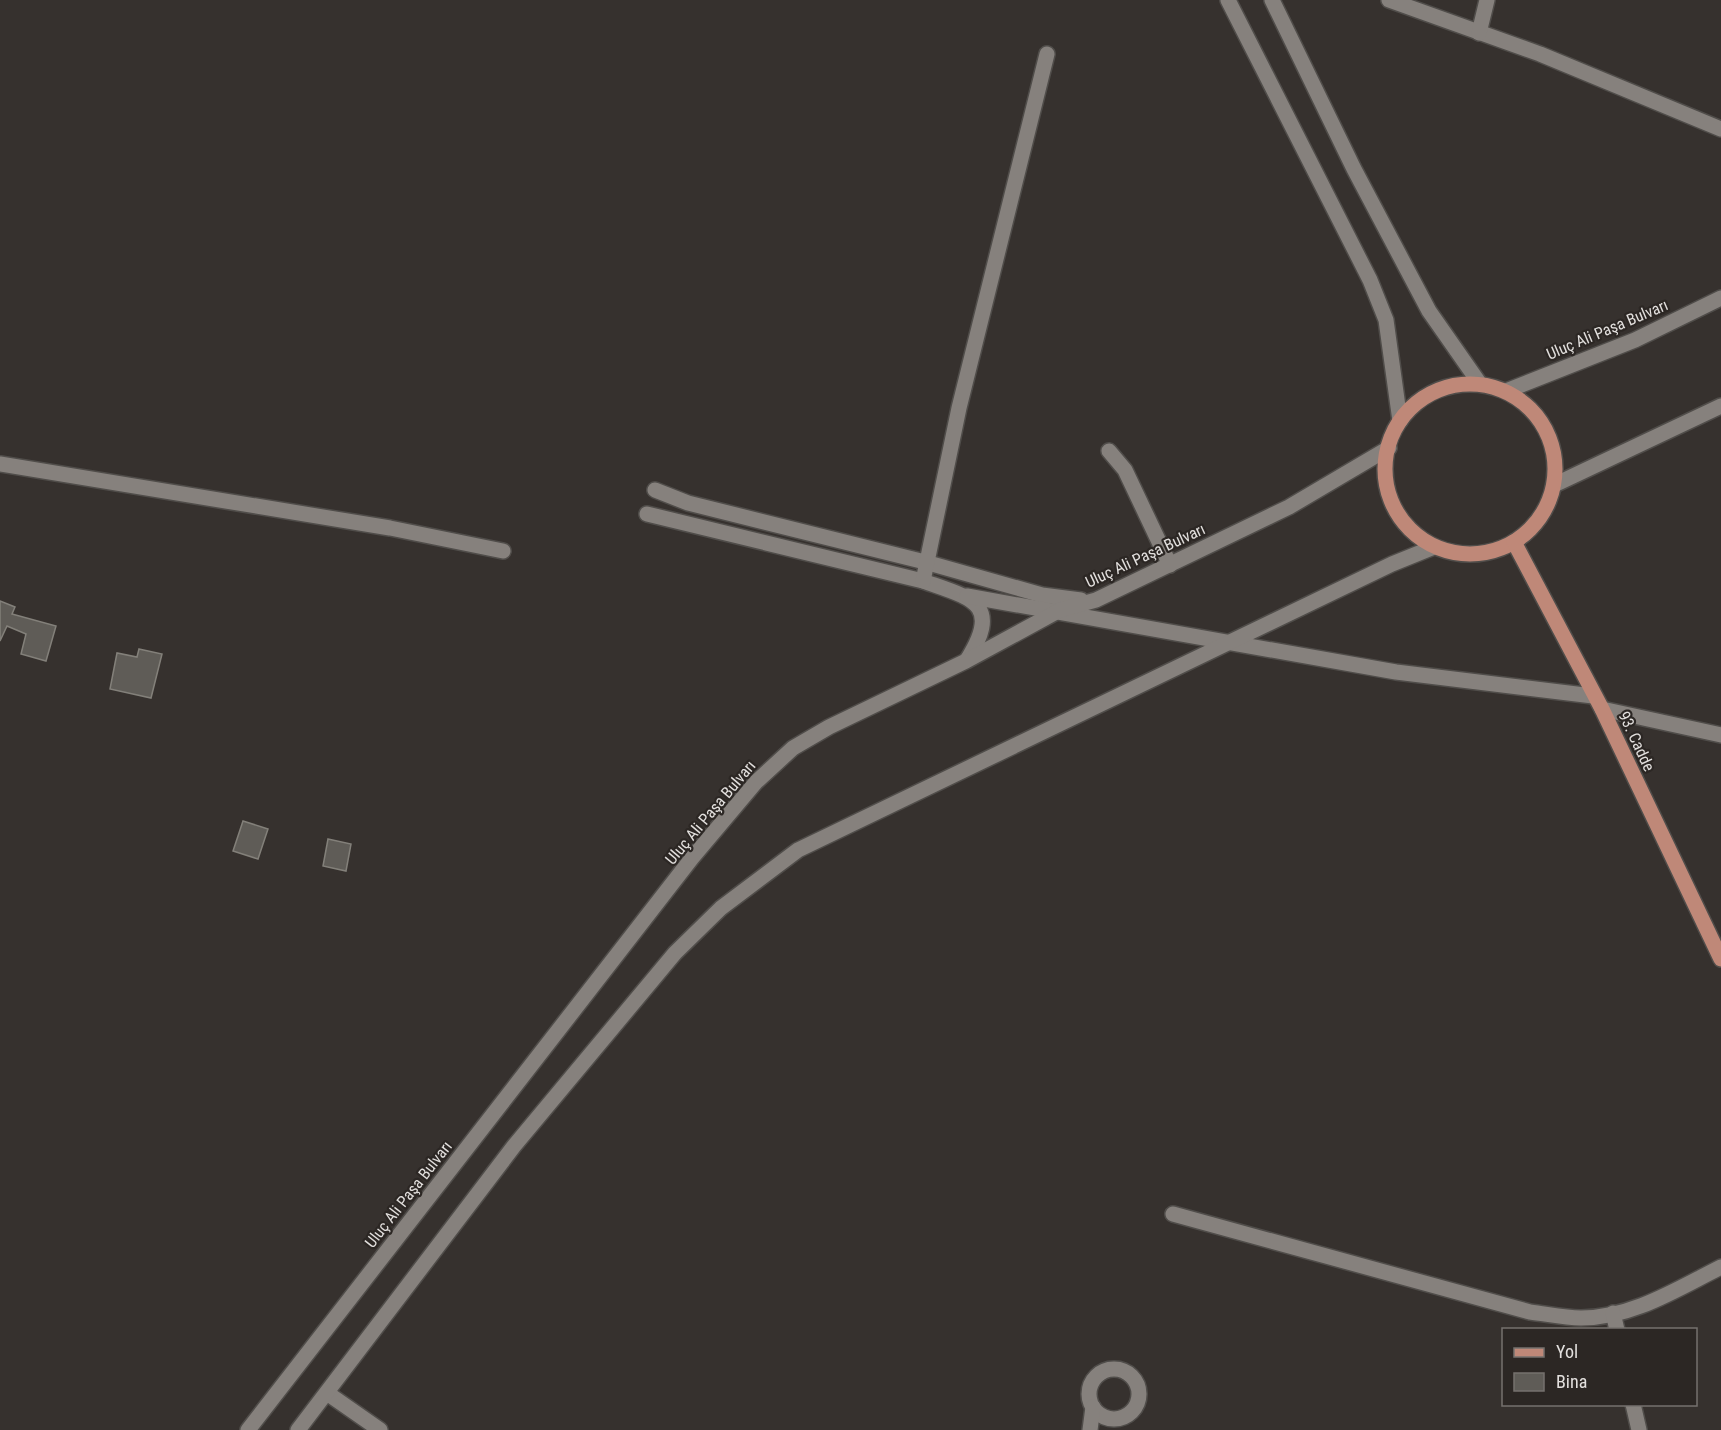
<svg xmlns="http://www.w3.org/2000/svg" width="1721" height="1430" font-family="'Roboto Condensed',sans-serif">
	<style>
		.building { fill: #5f5c57; stroke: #83807a; stroke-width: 1.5 }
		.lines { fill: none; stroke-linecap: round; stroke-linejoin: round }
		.minor-casing { stroke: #504d4a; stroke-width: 18 }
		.major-casing { stroke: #504d4a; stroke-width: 18 }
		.minor { stroke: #86817d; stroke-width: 15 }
		.major { stroke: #bf8878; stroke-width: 15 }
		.labels { text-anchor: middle; stroke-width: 4.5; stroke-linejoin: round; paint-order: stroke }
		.street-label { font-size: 16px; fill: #e3e0de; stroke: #2c2724 }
	</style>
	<rect width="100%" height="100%" fill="#36312e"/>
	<g class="building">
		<polygon points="0,601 15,607 12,614 56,626 46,661 21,654 26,634 7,626 0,641"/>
		<polygon points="139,649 162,654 151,698 110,689 117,653 137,657"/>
		<polygon points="243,821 268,829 258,859 233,851"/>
		<polygon points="328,839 351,844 346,871 323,866"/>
	</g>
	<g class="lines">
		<g class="minor-casing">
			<g id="minor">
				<polyline points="1228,0 1370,280 1386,320 1400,421"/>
				<polyline points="1272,0 1354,169 1429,311 1480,384"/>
				<polyline points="1389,0 1540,54 1721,129"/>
				<polyline points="1479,33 1487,0"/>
				<polyline points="1506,391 1635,340 1721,298"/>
				<polyline points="1109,451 1125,470 1170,565"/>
				<polyline points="0,464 390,528 503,551"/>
				<polyline points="1554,485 1721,406"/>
				<polyline points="655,490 688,503 925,562 1042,595 1081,600"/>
				<path d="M647,514L923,581C971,598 1003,603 967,660"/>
				<polyline points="923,581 959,408 1047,54"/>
				<polyline points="967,596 1396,672 1593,696"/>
				<polyline points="1602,709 1721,735"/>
				<path d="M1173,1214L1530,1312C1547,1314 1564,1318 1581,1318C1632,1318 1677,1289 1721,1267"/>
				<polyline points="1613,1313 1617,1330"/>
				<circle cx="1114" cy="1394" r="25"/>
				<polyline points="327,1393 380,1430"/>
				<polyline points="1633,1404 1639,1430"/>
				<polyline points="248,1430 692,858 756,782 793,748 829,727 966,661 1060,610 1096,600 1289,507 1389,448"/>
				<polyline points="298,1430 514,1146 675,953 721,908 798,850 1392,564 1434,547"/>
				<polyline points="1090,1430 1093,1407"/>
			</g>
		</g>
		<g class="major-casing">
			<g id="major">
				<circle cx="1470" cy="469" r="85"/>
				<polyline points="1514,542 1602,709 1721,959"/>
			</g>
		</g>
		<use href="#minor" class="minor"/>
		<use href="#major" class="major"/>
	</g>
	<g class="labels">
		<g class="street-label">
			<text transform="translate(1607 329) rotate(-23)" y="6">Uluç Ali Paşa Bulvarı</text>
			<text transform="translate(1145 555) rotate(-25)" y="6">Uluç Ali Paşa Bulvarı</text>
			<text transform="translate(1637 741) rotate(65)" y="6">93. Cadde</text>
			<text transform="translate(710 812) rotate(-50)" y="6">Uluç Ali Paşa Bulvarı</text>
			<text transform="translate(408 1194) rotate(-52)" y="6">Uluç Ali Paşa Bulvarı</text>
		</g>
	</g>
	<rect x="1502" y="1328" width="195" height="78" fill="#2c2724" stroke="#75716e" stroke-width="1.5"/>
	<rect x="1514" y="1348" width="30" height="9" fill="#bf8878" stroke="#75716e" stroke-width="1.5"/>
	<text x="1556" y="1358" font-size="18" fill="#e3e0de">Yol</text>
	<rect x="1514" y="1373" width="30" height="18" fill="#5f5c57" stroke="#75716e" stroke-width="1.5"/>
	<text x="1556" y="1388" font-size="18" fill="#e3e0de">Bina</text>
</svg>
